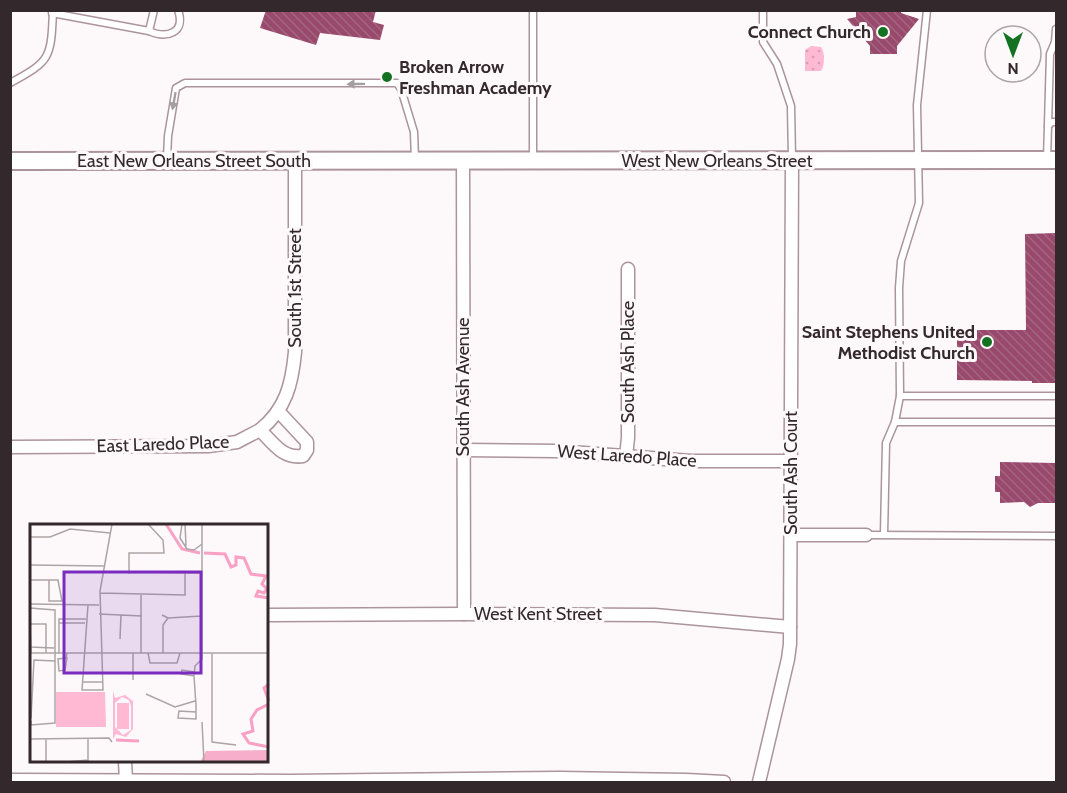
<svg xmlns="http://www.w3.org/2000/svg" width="1067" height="793" font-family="Cabin,sans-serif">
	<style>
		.green { fill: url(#green-dots) }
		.building { fill: url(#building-back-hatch) }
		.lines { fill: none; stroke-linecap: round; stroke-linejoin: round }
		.service-casing { stroke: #ac949d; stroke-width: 9 }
		.minor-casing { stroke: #ac949d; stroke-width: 15 }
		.secondary-casing { stroke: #ac949d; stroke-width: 20 }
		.service { stroke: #fff; stroke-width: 6 }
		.minor { stroke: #fff; stroke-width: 12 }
		.secondary { stroke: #fff; stroke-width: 16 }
		.oneway { fill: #a39fa0 }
		.poi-dot { fill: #137221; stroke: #fdf8f9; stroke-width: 2 }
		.labels { text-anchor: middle; stroke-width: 6; stroke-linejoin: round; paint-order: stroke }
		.poi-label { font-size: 18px; font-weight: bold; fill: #33292d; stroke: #fdf8f9; text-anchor: end }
		.street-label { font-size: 18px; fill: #33292d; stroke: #fdf8f9 }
		.inset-river { fill: none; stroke: #faa0c4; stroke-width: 3 }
		.inset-road { fill: none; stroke: #aca5a7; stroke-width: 1.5 }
		.view { fill: #7b2cbf; fill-opacity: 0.15; stroke: #7b2cbf; stroke-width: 3 }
		.inset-edge { fill: none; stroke: #33292d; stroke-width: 3 }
	</style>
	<defs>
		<pattern id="green-dots" width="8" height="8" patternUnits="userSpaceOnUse" patternTransform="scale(1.5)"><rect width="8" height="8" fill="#ffb9d3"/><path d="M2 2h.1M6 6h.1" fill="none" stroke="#db9fb5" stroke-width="1.8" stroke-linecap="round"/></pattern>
		<pattern id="building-back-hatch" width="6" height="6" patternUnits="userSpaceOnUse" patternTransform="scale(1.5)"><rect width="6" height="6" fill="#99496c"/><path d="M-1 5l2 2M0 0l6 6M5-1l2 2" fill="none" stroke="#a36681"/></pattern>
	</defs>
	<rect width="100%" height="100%" fill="#fdf8f9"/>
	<path class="green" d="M811,46L821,47C825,52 825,65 821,71H805V50Z"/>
	<g class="building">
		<polygon points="266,10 376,10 373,22 384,25 380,40 320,33 316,45 260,28"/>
		<polygon points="856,10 901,10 901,13 919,19 897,46 897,54 870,54 870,46 847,19 856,17"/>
		<polygon points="1056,233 1056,383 1032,383 1032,381 957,380 957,330 1026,330 1025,234"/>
		<polygon points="1000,462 1056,463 1056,503 1038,503 1030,507 1024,502 1000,503 1000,492 995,492 995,476 1000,476"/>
	</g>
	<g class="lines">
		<g class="service-casing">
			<g id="service">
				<polyline points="533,10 533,160"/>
				<polyline points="763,10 763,42 777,64 791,106 792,159"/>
				<polyline points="52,13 149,31 154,10"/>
				<path d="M149,31C167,39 186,33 178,10"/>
				<path d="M10,83C51,61 51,58 53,11"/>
				<polyline points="1048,126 1052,122 1056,122"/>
				<polyline points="167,158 168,136 176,88 185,83 397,83 401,89 414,132 415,160"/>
				<polyline points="1047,160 1050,54 1055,42 1056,29"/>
				<polyline points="900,396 1056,396"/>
				<polyline points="895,422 1056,422"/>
				<polyline points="884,534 886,443 895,422 900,396 899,288 901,261 919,203 917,105 927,10"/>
				<polyline points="866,535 1056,536"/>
			</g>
		</g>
		<g class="minor-casing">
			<g id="minor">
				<polyline points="463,161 464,614"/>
				<path d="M260,430C286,409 292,384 295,352V161"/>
				<path d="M10,447L208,446L237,442L260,430C274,444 283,459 303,456L307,450V442L279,412"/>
				<polyline points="463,450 557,451 691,461 791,461"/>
				<polyline points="626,456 628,438 628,269"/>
				<polyline points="791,535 866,535"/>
				<polyline points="267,615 464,614 655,615 790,627"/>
				<polyline points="125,762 126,780"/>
				<polyline points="10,780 290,781 559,778 686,780 724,782"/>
				<polyline points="759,782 788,659 790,644 792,161"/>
			</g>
		</g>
		<g class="secondary-casing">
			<polyline id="secondary" points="10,161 1056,160"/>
		</g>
		<use href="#service" class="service"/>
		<use href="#minor" class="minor"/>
		<use href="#secondary" class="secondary"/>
	</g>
	<defs><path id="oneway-solid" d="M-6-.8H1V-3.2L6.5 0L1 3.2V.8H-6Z" transform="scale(1.5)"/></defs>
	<g class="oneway">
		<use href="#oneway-solid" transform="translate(356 84) rotate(179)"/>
		<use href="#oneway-solid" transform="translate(174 101) rotate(100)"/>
	</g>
	<g class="poi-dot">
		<circle cx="883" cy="32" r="6"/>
		<circle cx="387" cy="77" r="6"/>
		<circle cx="987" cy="342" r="6"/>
	</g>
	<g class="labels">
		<g class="poi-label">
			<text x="871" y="38">Connect Church</text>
			<text x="399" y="73" text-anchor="start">Broken Arrow<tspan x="399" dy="21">Freshman Academy</tspan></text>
			<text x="975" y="338">Saint Stephens United<tspan x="975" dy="21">Methodist Church</tspan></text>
		</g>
		<g class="street-label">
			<text x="194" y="167">East New Orleans Street South</text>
			<text x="717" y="167">West New Orleans Street</text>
			<text transform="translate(295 288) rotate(-90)" y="6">South 1st Street</text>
			<text transform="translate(628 362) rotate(-90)" y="6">South Ash Place</text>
			<text transform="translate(463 387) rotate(-90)" y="6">South Ash Avenue</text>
			<text transform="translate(163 444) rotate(-2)" y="6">East Laredo Place</text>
			<text transform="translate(627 456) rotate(4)" y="6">West Laredo Place</text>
			<text transform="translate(791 473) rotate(-90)" y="6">South Ash Court</text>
			<text x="538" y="620">West Kent Street</text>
		</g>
	</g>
	<g transform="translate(30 524)">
		<rect width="238" height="238" fill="#fdf8f9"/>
		<path d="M26,168H75L76,203H26Z" fill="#ffb9d3"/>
		<path d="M238,226V238H170L176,227Z" fill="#f6aeca"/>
		<path d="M83,167L85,174L95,171L103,177V205L96,213L86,210L83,215ZM92,173L99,176L101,182V206L93,211L85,203V179ZM87,179H99V205H87Z" fill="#ffb9d3" fill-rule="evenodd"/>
		<path class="inset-river" d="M136,0L152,25L170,29M174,29L195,30L201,43L206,41V33L214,34L221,50L236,52L232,60L237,65L234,69L228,67L226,72L239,74M239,160L234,164L239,177M239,180L227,186L221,195L223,207L213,210L219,219L239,223M86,216L109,217"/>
		<path class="inset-road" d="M152,0L150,14L157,25L164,26L172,20M155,0L156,22M0,13H20L40,5L80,9M0,41L75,42M74,48L172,49M99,50V29H134L133,16L118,0M0,56H28L32,77H19V56M70,69L155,71V49M111,71V129M0,80L69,81M58,81L52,166H73L70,67L82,0M0,84L25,86V199L1,201V197M69,90L112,92M132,91L138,94L172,92M29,99H55M0,100H16V129M0,100L1,129M90,115L91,91M0,123L24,124M0,129H239M29,129V95H56M103,129V156M118,129L120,139H147L150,129M133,129V101L138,94M182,129V218L206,221M37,133L35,146L29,147L28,135L36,134L37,129M164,148L152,146L151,150L164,152L165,142L172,135V0M164,152L166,181V195L148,194L149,187L166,188M52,158H73M116,170L145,183L165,177M1,194L4,136L25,137M172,198L174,238M0,215L79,214L82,218M16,215V238M37,238L58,236M58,238V215M79,238H100M121,238H158"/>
		<path class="view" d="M34,48H171V149H34Z"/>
		<rect width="238" height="238" class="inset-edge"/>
	</g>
	<rect width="1067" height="793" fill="none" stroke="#33292d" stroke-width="24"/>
	<g transform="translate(1013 54) rotate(180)"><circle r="28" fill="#fdf8f9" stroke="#aca5a7" stroke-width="1.5"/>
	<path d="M0-4.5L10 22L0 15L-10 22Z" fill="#137221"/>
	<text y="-9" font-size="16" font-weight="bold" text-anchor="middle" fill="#33292d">N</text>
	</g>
</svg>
